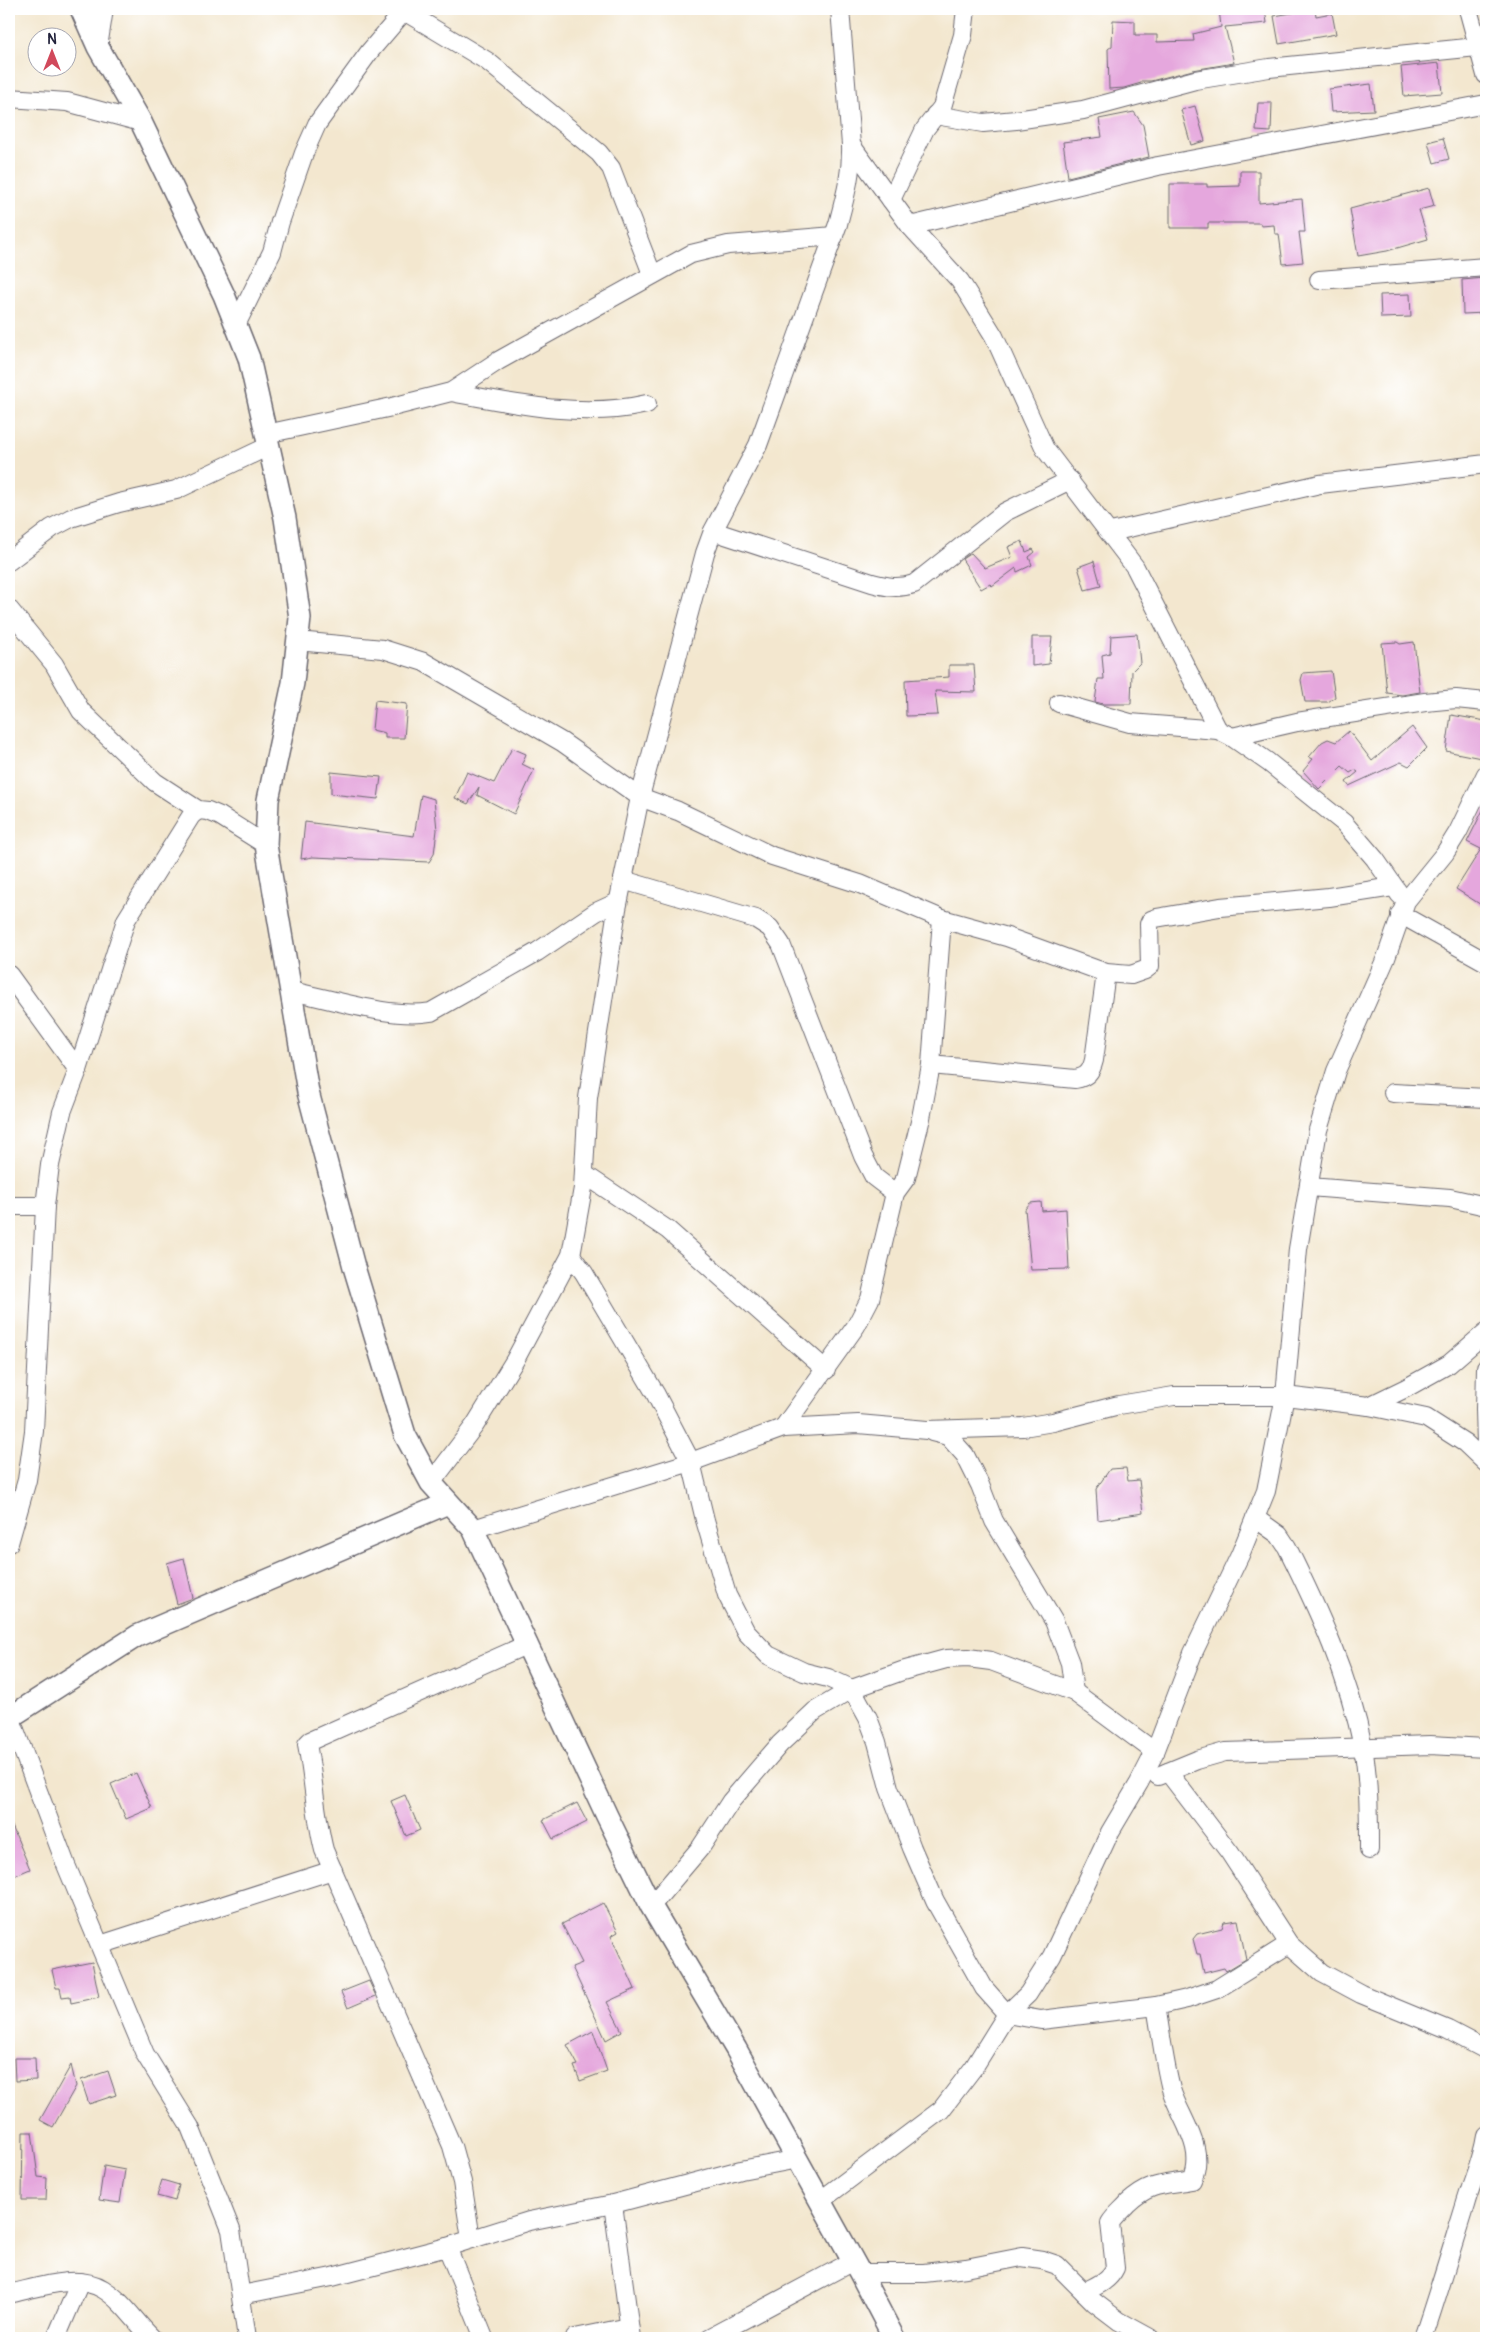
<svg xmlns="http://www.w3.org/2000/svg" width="1495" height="2347" font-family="Pangolin,sans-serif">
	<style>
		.building { fill: #e5a7dd }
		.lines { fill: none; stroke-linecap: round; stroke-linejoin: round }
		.minor-casing { stroke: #6b676f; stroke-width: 20 }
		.tertiary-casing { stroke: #6b676f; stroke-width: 24 }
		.minor { stroke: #fff; stroke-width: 18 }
		.tertiary { stroke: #fff; stroke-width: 21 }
	</style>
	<rect width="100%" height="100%" fill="#fff"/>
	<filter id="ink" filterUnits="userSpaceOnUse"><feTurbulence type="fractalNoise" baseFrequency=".02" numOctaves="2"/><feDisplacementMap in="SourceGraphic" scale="10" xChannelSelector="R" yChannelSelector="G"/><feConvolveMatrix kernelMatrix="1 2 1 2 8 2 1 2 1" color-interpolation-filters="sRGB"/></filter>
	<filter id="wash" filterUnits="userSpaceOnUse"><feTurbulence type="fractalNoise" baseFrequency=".0096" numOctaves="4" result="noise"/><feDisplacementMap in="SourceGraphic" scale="20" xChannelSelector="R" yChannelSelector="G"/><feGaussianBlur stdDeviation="1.12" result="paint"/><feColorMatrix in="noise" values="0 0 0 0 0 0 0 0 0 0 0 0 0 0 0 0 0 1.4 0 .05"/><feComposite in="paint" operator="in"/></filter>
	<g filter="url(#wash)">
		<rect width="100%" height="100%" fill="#f3e7cf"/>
		<g id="blocks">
			<g class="building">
				<polygon points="1219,9 1265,9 1267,23 1225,27 1234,63 1193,70 1151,81 1141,81 1141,83 1124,88 1109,89 1108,49 1112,46 1113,20 1135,21 1135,35 1157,35 1157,42 1194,41 1193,34 1221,27"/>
				<polygon points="1315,9 1316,16 1332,13 1336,34 1279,44 1274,16"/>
				<polygon points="1439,63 1442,93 1404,96 1401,67"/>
				<polygon points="1371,84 1374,110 1331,112 1329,89"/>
				<polygon points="1258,103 1272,103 1271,132 1256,131"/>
				<polygon points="1195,106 1205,141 1191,145 1181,110"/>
				<polygon points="1134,112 1143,125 1149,157 1068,177 1063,142 1102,137 1099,119"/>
				<polygon points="1443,138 1449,159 1434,163 1428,142"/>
				<polygon points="1240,171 1259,171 1259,203 1302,199 1305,232 1299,232 1303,262 1283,264 1279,234 1275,234 1274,225 1261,226 1260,223 1208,223 1208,228 1170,228 1170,184 1207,184 1207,187 1240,186"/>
				<polygon points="1429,188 1434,206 1419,210 1428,239 1387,251 1358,256 1350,209"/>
				<polygon points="1486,278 1486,313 1463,314 1462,280"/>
				<polygon points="1410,294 1411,317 1381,318 1380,295"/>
				<polygon points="1022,541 1026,552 1033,549 1035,552 1029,557 1032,565 1017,572 1016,568 992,586 990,584 981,589 962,559 971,553 985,568 1012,557 1008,547"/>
				<polygon points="1094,561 1101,586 1085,590 1078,567"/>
				<polygon points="1137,634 1140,663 1132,671 1131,704 1103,704 1095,702 1098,679 1104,679 1102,655 1110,653 1111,636"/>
				<polygon points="1032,637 1052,637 1049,664 1032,666"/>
				<polygon points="1397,642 1400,644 1414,642 1420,692 1402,695 1387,693 1382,643"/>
				<polygon points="949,665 974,665 976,692 935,691 938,715 906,716 905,680 949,677"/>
				<polygon points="1331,671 1335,697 1328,702 1305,702 1301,680 1303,673"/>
				<polygon points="375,700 407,704 404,738 385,738 385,733 372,730"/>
				<polygon points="1451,715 1486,721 1486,759 1446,751"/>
				<polygon points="1412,727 1427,748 1409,766 1401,762 1349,786 1346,782 1358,772 1355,770 1350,773 1342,766 1319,789 1303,771 1313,759 1309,757 1322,742 1328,739 1336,742 1349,731 1372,761"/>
				<polygon points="512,748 526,754 522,764 534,770 514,814 477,795 479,787 468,804 455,798 467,772 494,783"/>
				<polygon points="331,772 381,777 378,799 331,794"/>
				<polygon points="421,795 434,799 437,830 434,854 429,862 313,857 301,859 305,822 414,836"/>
				<polygon points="1486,804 1486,908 1456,889 1481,849 1467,842"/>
				<polygon points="1041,1202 1042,1211 1066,1209 1069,1269 1031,1270 1025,1209 1030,1203"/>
				<polygon points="1126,1468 1128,1481 1139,1480 1143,1513 1098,1520 1096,1489 1110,1469"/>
				<polygon points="184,1558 193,1598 177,1604 167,1563"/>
				<polygon points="136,1773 152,1808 126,1819 111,1784"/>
				<polygon points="405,1795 420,1830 406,1836 391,1801"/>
				<polygon points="577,1803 587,1822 553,1839 543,1820"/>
				<polygon points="9,1819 30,1869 9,1878"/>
				<polygon points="603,1903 618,1932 611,1936 635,1989 607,2002 622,2031 606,2040 572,1967 582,1963 562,1924"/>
				<polygon points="1238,1920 1246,1959 1226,1971 1224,1968 1204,1973 1200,1954 1197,1954 1193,1939 1197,1934 1222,1928 1224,1922"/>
				<polygon points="92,1962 99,1997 71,2003 70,1996 62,1997 60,1988 56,1988 52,1970"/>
				<polygon points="369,1981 376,1996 348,2008 341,1992"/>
				<polygon points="593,2031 607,2071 580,2081 574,2066 578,2065 567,2045"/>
				<polygon points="14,2058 35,2058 36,2080 15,2081"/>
				<polygon points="71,2065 76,2086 53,2127 40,2120"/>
				<polygon points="108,2071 116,2095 89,2104 81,2080"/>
				<polygon points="23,2132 32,2132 38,2177 47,2178 46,2200 22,2200"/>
				<polygon points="104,2166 125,2170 120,2203 99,2200"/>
				<polygon points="162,2180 179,2185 175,2201 157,2196"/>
			</g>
		</g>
	</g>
	<g filter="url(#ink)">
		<use href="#blocks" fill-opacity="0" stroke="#6b676f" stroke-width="1"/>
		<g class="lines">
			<g class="minor-casing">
				<g id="minor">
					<polyline points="1468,9 1486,75"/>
					<polyline points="404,11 487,61 599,153 611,168 652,274"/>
					<polyline points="98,47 104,9"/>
					<polyline points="9,98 67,102 141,122"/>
					<polyline points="935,115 983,123 1016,120 1083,110 1195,80 1269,68 1477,47"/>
					<polyline points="851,145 910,226 960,281 994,336 1045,449 1135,567 1218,730"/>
					<polyline points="891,200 925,129 942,107 963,35 966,9"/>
					<polyline points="910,226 1158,166 1486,104"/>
					<polyline points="1319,280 1486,267"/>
					<polyline points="236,325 272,252 280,222 304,153 317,124 370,51 406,9"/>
					<path d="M451,392C515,404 582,419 647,404"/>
					<polyline points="266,434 392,407 451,392 498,361 691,254 728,245 834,236"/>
					<path d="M713,531L872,583C888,587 898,589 914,584L1005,512L1070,480"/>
					<polyline points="1111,532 1320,484 1486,464"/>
					<polyline points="9,561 52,528 71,518 119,503 176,490 269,446"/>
					<polyline points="9,609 54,664 81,711 155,782 198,810 208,811 220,816 266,845"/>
					<polyline points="297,641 383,649 424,662 562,742 640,797 678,811 772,856 860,884 942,919 1007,937 1106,973 1131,975 1145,970 1150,966 1149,924 1151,920 1156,918 1220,907 1329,897 1393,887"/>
					<polyline points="1059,703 1130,723 1218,730 1232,737 1268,762 1344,823 1375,859 1400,895"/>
					<polyline points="1232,737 1297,722 1425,702 1456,699 1486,702"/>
					<polyline points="623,880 756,919 770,928 781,944 863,1156 874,1177 895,1193"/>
					<polyline points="1400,914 1486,962"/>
					<polyline points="9,975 78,1070"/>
					<path d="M291,991C332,999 390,1019 431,1012L537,952L596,912L618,902"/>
					<path d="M931,1065L1075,1079C1087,1077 1091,1072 1094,1060L1106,973"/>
					<polyline points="1393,1093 1486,1098"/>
					<polyline points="584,1174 668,1230 826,1370"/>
					<polyline points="1309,1187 1450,1198 1486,1206"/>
					<polyline points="9,1206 45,1206"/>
					<polyline points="571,1255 584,1273 655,1393 691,1462 705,1520 727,1595 746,1632 768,1655 804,1672 828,1678 852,1689 868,1718 877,1742 889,1788 912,1848 935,1901 984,1988 1007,2014 1041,2020 1156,2006 1187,1999 1217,1989 1289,1944"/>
					<polyline points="1486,1368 1485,1409 1486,1444"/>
					<polyline points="1369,1406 1406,1388 1449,1364 1486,1332"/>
					<polyline points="783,1428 856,1326 870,1299 895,1193 906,1178 921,1118 931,1065 942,919"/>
					<polyline points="932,1432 948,1436 965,1455 980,1485 994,1521 1054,1621 1070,1663 1074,1692"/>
					<path d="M431,1483L475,1425L515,1360L571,1255L583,1188L588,1098L617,909L640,797L705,553L713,531L758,445L838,224C845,197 852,173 851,145L840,9"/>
					<path d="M1255,1518L1279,1535L1287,1547C1319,1611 1349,1677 1363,1747C1369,1781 1369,1816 1369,1850"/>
					<polyline points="473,1529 691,1462 783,1428 858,1424 927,1430 1023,1427 1053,1422 1119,1405 1174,1396 1285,1396 1369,1406 1426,1418 1465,1443 1486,1463"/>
					<polyline points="9,1543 27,1480 34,1431 45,1206 50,1165 62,1112 78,1070 126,920 191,816 198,810"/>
					<polyline points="9,1714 66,1865 145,2054 190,2127 231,2230 247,2338"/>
					<polyline points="1168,1772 1230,1853 1289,1944 1322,1973 1361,1994 1448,2030 1486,2050"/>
					<polyline points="1158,1776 1197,1760 1225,1752 1430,1745 1486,1748"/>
					<polyline points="651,1906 701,1847 731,1801 780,1744 815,1711 852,1689 902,1671 946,1659 968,1658 991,1661 1074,1692 1155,1752"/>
					<polyline points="100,1945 333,1870"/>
					<polyline points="820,2201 941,2110 974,2067 1007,2014 1028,1994 1052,1956 1110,1832 1139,1783 1155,1752 1193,1653 1240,1555 1266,1491 1285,1396 1298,1249 1318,1130 1336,1071 1386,958 1406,901 1445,853 1458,832 1486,774"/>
					<polyline points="613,2204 631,2338"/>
					<path d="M471,2239L462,2182L452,2146L324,1850C315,1815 314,1780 307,1744L310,1741L528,1644"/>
					<polyline points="447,2247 484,2338"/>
					<polyline points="860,2273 924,2273 966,2268 1022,2257 1042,2260 1057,2265 1094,2302 1119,2321 1150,2338"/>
					<path d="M1084,2292C1096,2286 1109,2281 1115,2268L1110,2223C1115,2215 1122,2210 1128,2203C1151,2182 1164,2185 1192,2180C1207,2148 1180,2119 1171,2089C1164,2062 1161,2034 1156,2006"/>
					<path d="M9,2294C37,2288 76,2273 103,2289C123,2301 136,2323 152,2338"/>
					<polyline points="241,2295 332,2277 447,2247 529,2221 613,2204 741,2170 798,2159"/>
					<polyline points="56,2338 80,2282"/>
					<polyline points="575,2338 629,2327"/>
					<polyline points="709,2338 853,2261"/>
					<path d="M1423,2338C1438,2294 1451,2250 1465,2205C1472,2180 1482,2162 1486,2135"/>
				</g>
			</g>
			<g class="tertiary-casing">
				<g id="tertiary">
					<polyline points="81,9 98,47 141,122 224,295 249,358 285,518 300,618 293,683 268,800 266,845 308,1092 354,1267 405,1435 431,1483 473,1529 607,1816 651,1906 736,2049 860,2273 894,2338"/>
					<polyline points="9,1718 137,1636 448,1503"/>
				</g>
			</g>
			<use href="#minor" class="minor"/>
			<use href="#tertiary" class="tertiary"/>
		</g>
	</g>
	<rect width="1495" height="2347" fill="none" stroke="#fff" stroke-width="30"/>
	<g transform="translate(52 52)"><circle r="24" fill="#ffffff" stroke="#a7a7b1"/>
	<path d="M0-4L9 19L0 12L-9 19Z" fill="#d1495b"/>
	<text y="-8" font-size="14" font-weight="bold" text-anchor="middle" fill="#22223b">N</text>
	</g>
</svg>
